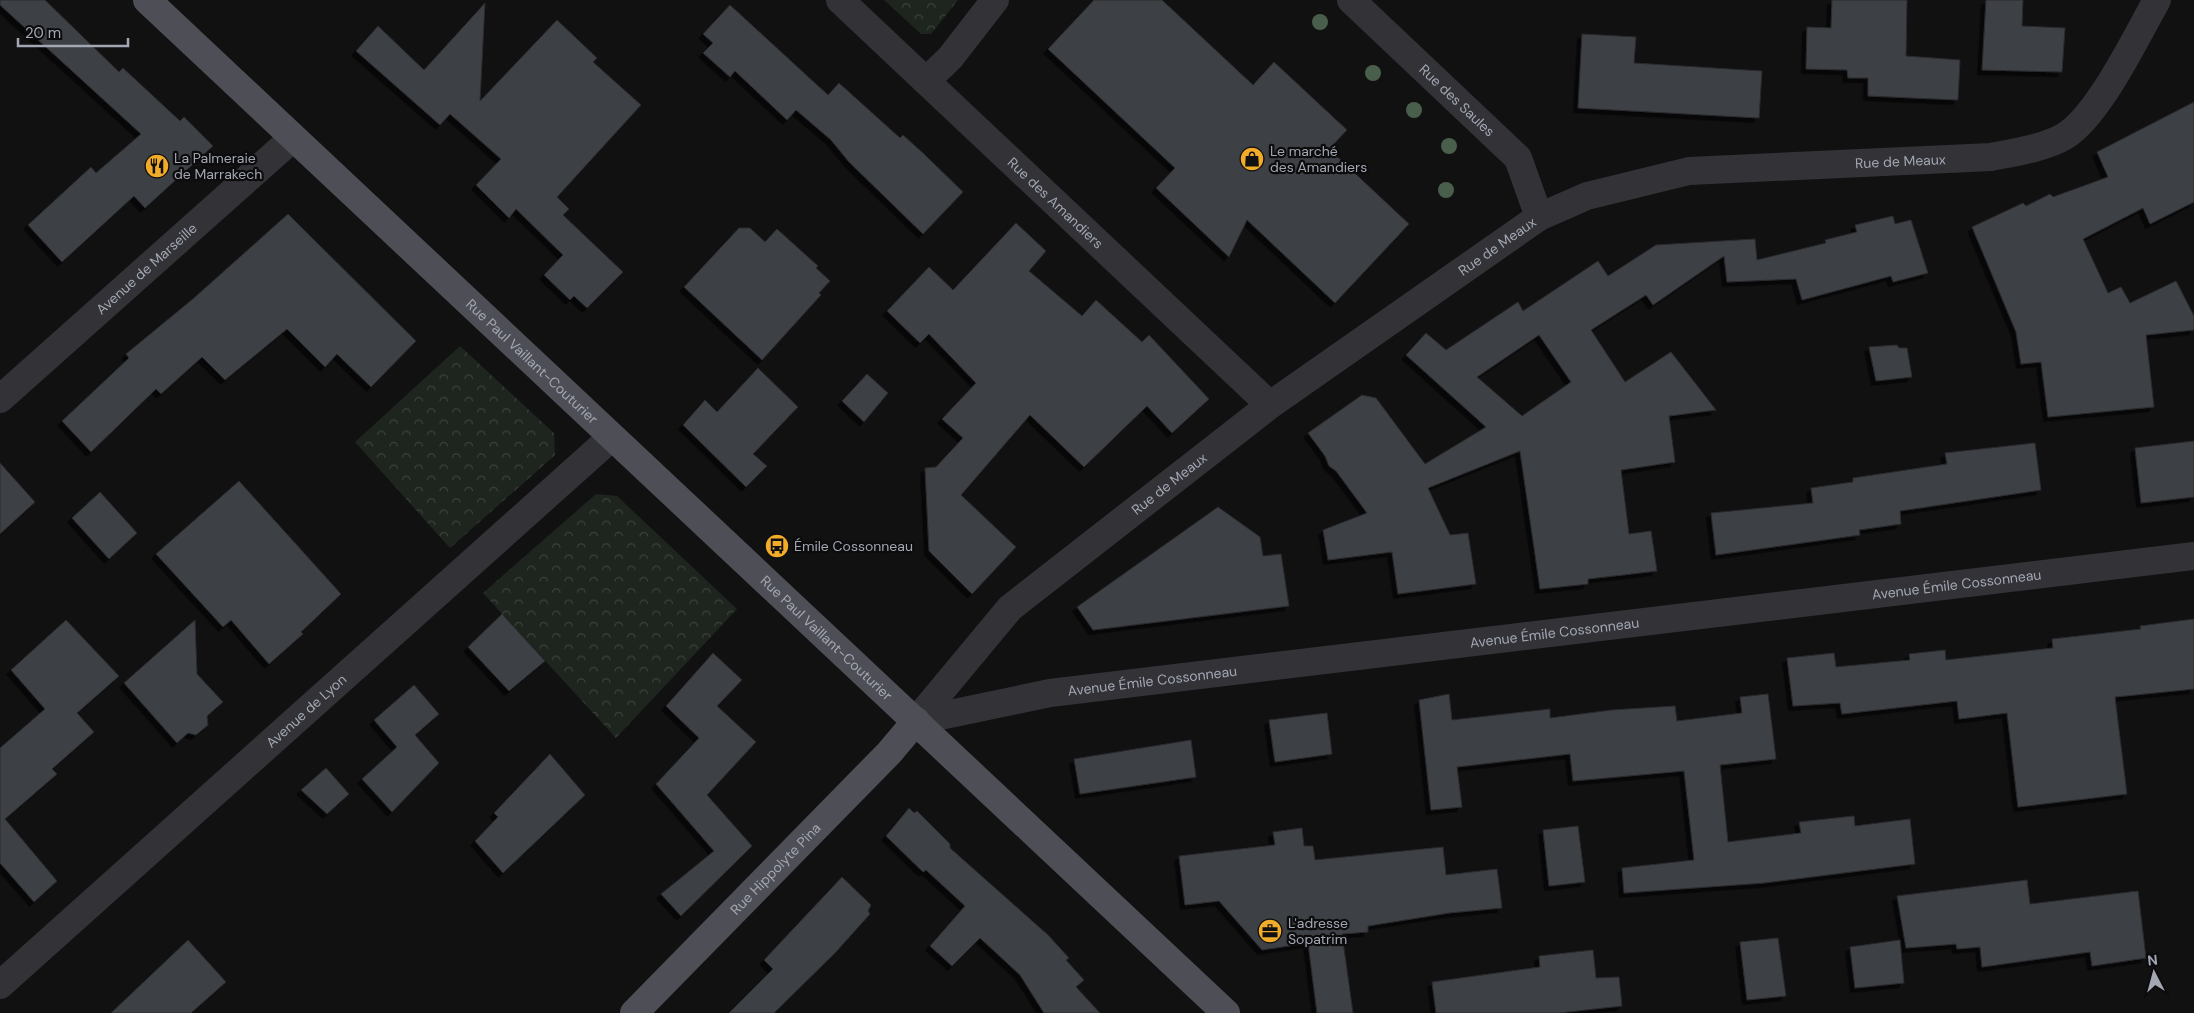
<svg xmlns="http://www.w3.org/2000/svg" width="2194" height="1013" font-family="'DM Sans',sans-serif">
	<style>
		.park { fill: url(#park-crowns) }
		.building { fill: #3e3f45; stroke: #2a2b2e; fill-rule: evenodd; filter: url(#shadow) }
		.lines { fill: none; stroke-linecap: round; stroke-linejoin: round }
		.minor { stroke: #323237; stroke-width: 28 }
		.major { stroke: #4e4f56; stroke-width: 28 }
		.tree { fill: #4a5f4b }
		.labels { text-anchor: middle; stroke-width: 4.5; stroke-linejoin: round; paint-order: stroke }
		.street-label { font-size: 14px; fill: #a2a7b3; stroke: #0c0c0d }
		.poi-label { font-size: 14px; fill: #a2a7b3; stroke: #0c0c0d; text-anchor: start }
	</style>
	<defs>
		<pattern id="park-crowns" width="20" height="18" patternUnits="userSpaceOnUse" patternTransform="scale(1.25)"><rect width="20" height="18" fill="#1d251e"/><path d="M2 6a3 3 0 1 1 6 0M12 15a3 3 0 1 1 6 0" fill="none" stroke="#3b423c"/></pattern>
		<filter id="shadow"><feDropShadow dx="-4.5" dy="4.5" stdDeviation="0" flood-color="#0009"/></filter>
	</defs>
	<rect width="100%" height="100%" fill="#111112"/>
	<g class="park">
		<polygon points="884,0 958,0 931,34 921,34"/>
		<polygon points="460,346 554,433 555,455 450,548 355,442"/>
		<polygon points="596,494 617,496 737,609 616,738 483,593"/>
	</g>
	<g class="building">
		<polygon points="0,0 45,0 119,72 123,68 180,121 184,117 213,146 145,208 134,196 62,262 28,225 91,167 96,173 141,134 0,5"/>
		<polygon points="1094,0 1162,0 1253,85 1274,62 1347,130 1329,149 1409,224 1335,303 1247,220 1229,257 1156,188 1175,168 1048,49"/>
		<polygon points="1832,0 1907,0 1906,56 1960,60 1958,100 1868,96 1868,78 1848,78 1847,70 1806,69 1807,27 1831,28"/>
		<polygon points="1986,0 2023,0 2022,26 2065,28 2062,72 1982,70"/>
		<polygon points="485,3 480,101 557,20 597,58 593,62 641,105 557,197 569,209 563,215 623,272 587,308 574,296 570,300 544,275 563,255 516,209 509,218 476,185 501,159 450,114 440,125 356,51 378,26 424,70"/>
		<polygon points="730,5 828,95 839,83 900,138 903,135 924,154 963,192 923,234 849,162 831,140 796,110 787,120 735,71 730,77 703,53 713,43 703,34"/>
		<polygon points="1582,34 1636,37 1634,63 1762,71 1759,118 1578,108"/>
		<polygon points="2194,102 2194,202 2150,224 2143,208 2083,239 2108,293 2121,287 2130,303 2176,281 2194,316 2194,330 2146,335 2154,407 2048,417 2041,362 2021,364 2016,332 1972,227 2023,203 2026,206 2050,194 2053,197 2108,177 2097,152"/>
		<polygon points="288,214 416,341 371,387 337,354 325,367 287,329 225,380 202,357 161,394 156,389 91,452 62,421 129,358 126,354 194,298"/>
		<path d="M1893,216L1895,224L1911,220L1928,273L1893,282L1891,276L1802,300L1796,279L1727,282L1724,256L1653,305L1646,295L1591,330L1625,382L1671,352L1716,410L1669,416L1675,462L1621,470L1629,534L1651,531L1657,571L1588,579V584L1540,589L1520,451L1428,488L1450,535L1468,533L1476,584L1398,594L1392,552L1328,560L1323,530L1367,513L1336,471L1329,466L1325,456L1308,433L1362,395L1376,398L1425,464L1486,427L1406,355L1426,333L1446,350L1518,302L1523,311L1598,261L1608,276L1656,245L1755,239L1757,260L1826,243L1825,240L1857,232L1855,225ZM1539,335L1571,382L1522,416L1477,377Z"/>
		<polygon points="1016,223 1046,251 1029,271 1082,316 1096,300 1142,342 1149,335 1209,399 1172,433 1147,406 1084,467 1030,415 961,495 1016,547 972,594 929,551 925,468 936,467 963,438 942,419 976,383 929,334 920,343 887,311 929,267 953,290"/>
		<polygon points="739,228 750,228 765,242 777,229 818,266 816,268 830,281 819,293 821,295 762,360 684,287"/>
		<polygon points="1897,345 1899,348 1907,348 1912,377 1876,381 1869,347"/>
		<polygon points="758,368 798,407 753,454 767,466 746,487 683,425 705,400 717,412"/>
		<polygon points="867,374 888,393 864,422 842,401"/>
		<polygon points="2194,441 2194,497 2141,503 2135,448"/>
		<polygon points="2035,443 2041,490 1900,511 1901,524 1859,530 1860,535 1716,555 1711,513 1813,503 1811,488 1853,482 1853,478 1947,464 1945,453"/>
		<polygon points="0,463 35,502 0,534"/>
		<polygon points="239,481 341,594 301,632 303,634 269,664 231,620 223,627 156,554"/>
		<polygon points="100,492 137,533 109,559 72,518"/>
		<polygon points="1218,507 1260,537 1263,556 1281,554 1289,606 1093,630 1077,607"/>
		<polygon points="502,614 545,661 509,691 468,647"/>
		<polygon points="2194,619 2194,689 2115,697 2127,794 2018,807 2007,713 1959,719 1957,701 1842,714 1840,703 1793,706 1787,658 1834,653 1836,667 1910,660 1909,654 1945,650 1946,660 2053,648 2052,639 2141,629 2140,626"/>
		<polygon points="66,620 119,676 77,713 94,732 52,769 57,774 5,819 57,881 34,902 0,863 0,748 45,709 11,670"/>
		<polygon points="195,620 197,674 223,702 207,716 208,725 196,735 188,733 177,743 124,683"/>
		<polygon points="713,653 742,680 717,706 756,742 707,795 752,846 681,916 661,894 714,851 656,784 699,738 666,706"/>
		<polygon points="414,685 439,714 415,735 439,763 392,812 362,779 397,747 374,720"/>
		<polygon points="1449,694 1452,720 1550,709 1550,718 1612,710 1675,706 1677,721 1742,713 1740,697 1768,694 1776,759 1720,765 1728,842 1801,833 1799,822 1854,816 1855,826 1910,819 1915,864 1764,883 1624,893 1622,868 1694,860 1684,771 1573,781 1570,754 1457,767 1462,807 1431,810 1419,700"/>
		<polygon points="1327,713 1332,754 1275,762 1269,720"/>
		<polygon points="1191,740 1196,777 1080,794 1074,759"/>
		<polygon points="550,754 585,795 503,873 475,841 498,817 494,813"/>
		<polygon points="326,768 349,794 327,814 301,790"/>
		<polygon points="909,808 914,813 917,811 950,844 950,848 1048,935 1069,958 1066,960 1084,980 1076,987 1100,1013 1044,1013 1020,975 980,938 952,966 930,946 965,906 926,870 923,872 886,836"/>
		<polygon points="1578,826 1585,882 1549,886 1543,830"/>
		<polygon points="1302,828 1304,846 1313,846 1315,860 1443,847 1446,875 1497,869 1502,908 1449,913 1368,926 1368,932 1342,934 1353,1013 1317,1013 1308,943 1262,950 1219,901 1185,905 1179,856 1275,845 1273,832"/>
		<polygon points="842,877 871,905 868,911 870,914 835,953 774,1013 729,1013 773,969 764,960"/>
		<polygon points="2027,880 2030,904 2138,891 2146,958 2092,966 2090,952 1982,967 1980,947 1957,949 1956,944 1906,948 1897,896"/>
		<polygon points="1778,938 1786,996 1747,1000 1740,942"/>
		<polygon points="188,940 226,982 191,1013 111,1013"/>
		<polygon points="1900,940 1904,983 1855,988 1850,947"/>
		<polygon points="1593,950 1596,978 1619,977 1622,1006 1558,1013 1436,1013 1432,982 1540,967 1539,956"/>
	</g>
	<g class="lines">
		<g class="minor">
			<path id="s1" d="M840,0L1270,405"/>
			<path id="s2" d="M1351,0L1518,158L1539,217"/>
			<polyline points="926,81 950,58 995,0"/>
			<path id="s3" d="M0,399L293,138"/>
			<path id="s4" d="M916,721L1010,608L1270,405L1539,217L1587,196L1689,171L1991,157C2012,153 2045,148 2065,136C2099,115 2136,37 2157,0"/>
			<path id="s5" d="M916,721L1050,693L2194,556"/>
			<path id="s6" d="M0,985L612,437"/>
		</g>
		<g class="major">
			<path id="s7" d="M147,0L1226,1013"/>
			<path id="s8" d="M634,1013L889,753L916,721"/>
		</g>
	</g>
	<g class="tree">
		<circle cx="1320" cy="22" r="8"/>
		<circle cx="1373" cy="73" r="8"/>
		<circle cx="1414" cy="110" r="8"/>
		<circle cx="1449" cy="146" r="8"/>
		<circle cx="1446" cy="190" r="8"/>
	</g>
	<defs>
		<g id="shop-disc" transform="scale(1.25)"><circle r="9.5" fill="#f2ac29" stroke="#0c0c0d"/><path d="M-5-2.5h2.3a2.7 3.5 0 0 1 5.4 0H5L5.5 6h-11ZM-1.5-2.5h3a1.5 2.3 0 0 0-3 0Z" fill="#111"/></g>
		<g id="restaurant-disc" transform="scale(1.25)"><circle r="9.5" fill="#f2ac29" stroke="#0c0c0d"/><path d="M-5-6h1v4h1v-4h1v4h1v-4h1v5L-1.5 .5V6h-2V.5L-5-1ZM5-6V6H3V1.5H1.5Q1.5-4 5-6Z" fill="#111"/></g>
		<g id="bus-disc" transform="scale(1.25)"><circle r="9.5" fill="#f2ac29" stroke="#0c0c0d"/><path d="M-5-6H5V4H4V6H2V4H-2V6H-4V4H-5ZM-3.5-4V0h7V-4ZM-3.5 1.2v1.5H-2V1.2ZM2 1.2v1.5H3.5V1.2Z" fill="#111"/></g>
		<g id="office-disc" transform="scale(1.25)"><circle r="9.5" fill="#f2ac29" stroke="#0c0c0d"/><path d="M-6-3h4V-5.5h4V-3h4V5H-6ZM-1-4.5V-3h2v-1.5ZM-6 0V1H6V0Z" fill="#111"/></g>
	</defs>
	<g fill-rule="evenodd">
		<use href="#shop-disc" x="1252" y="159"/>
		<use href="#restaurant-disc" x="157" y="166"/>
		<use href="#bus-disc" x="777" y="546"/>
		<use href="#office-disc" x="1270" y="931"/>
	</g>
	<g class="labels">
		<g class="street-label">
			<text dy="5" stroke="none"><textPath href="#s2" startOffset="146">Rue des Saules</textPath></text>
			<text dy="5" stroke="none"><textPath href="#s4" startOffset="1174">Rue de Meaux</textPath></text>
			<text dy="5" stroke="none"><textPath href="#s1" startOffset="296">Rue des Amandiers</textPath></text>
			<text dy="5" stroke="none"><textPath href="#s4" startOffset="754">Rue de Meaux</textPath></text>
			<text dy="5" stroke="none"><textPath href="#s3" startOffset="196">Avenue de Marseille</textPath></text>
			<text dy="5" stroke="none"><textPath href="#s7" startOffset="528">Rue Paul Vaillant-Couturier</textPath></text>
			<text dy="5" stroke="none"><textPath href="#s4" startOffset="349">Rue de Meaux</textPath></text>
			<text dy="5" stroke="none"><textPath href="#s5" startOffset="1050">Avenue Émile Cossonneau</textPath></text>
			<text dy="5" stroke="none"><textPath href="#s5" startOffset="645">Avenue Émile Cossonneau</textPath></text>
			<text dy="5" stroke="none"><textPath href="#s7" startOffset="932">Rue Paul Vaillant-Couturier</textPath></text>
			<text dy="5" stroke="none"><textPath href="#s5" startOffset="240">Avenue Émile Cossonneau</textPath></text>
			<text dy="5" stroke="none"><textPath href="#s6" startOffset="411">Avenue de Lyon</textPath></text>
			<text dy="5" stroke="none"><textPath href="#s8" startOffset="202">Rue Hippolyte Pina</textPath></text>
		</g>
		<g class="poi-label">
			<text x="1270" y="156">Le marché<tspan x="1270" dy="16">des Amandiers</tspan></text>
			<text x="174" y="163">La Palmeraie<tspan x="174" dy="16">de Marrakech</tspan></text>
			<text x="794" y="551">Émile Cossonneau</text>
			<text x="1288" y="928">L'adresse<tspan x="1288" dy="16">Sopatrim</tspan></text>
		</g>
	</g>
	<g transform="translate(2154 973) rotate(354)" stroke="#0c0c0d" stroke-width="4" paint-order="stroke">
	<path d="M0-4L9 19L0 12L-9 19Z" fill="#a2a7b3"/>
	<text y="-8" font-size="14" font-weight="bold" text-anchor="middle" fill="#a2a7b3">N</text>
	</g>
	<path d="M18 38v8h110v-8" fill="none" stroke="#a2a7b3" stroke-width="2.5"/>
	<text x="25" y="38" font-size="15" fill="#a2a7b3" stroke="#0c0c0d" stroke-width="4" paint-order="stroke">20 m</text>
</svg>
